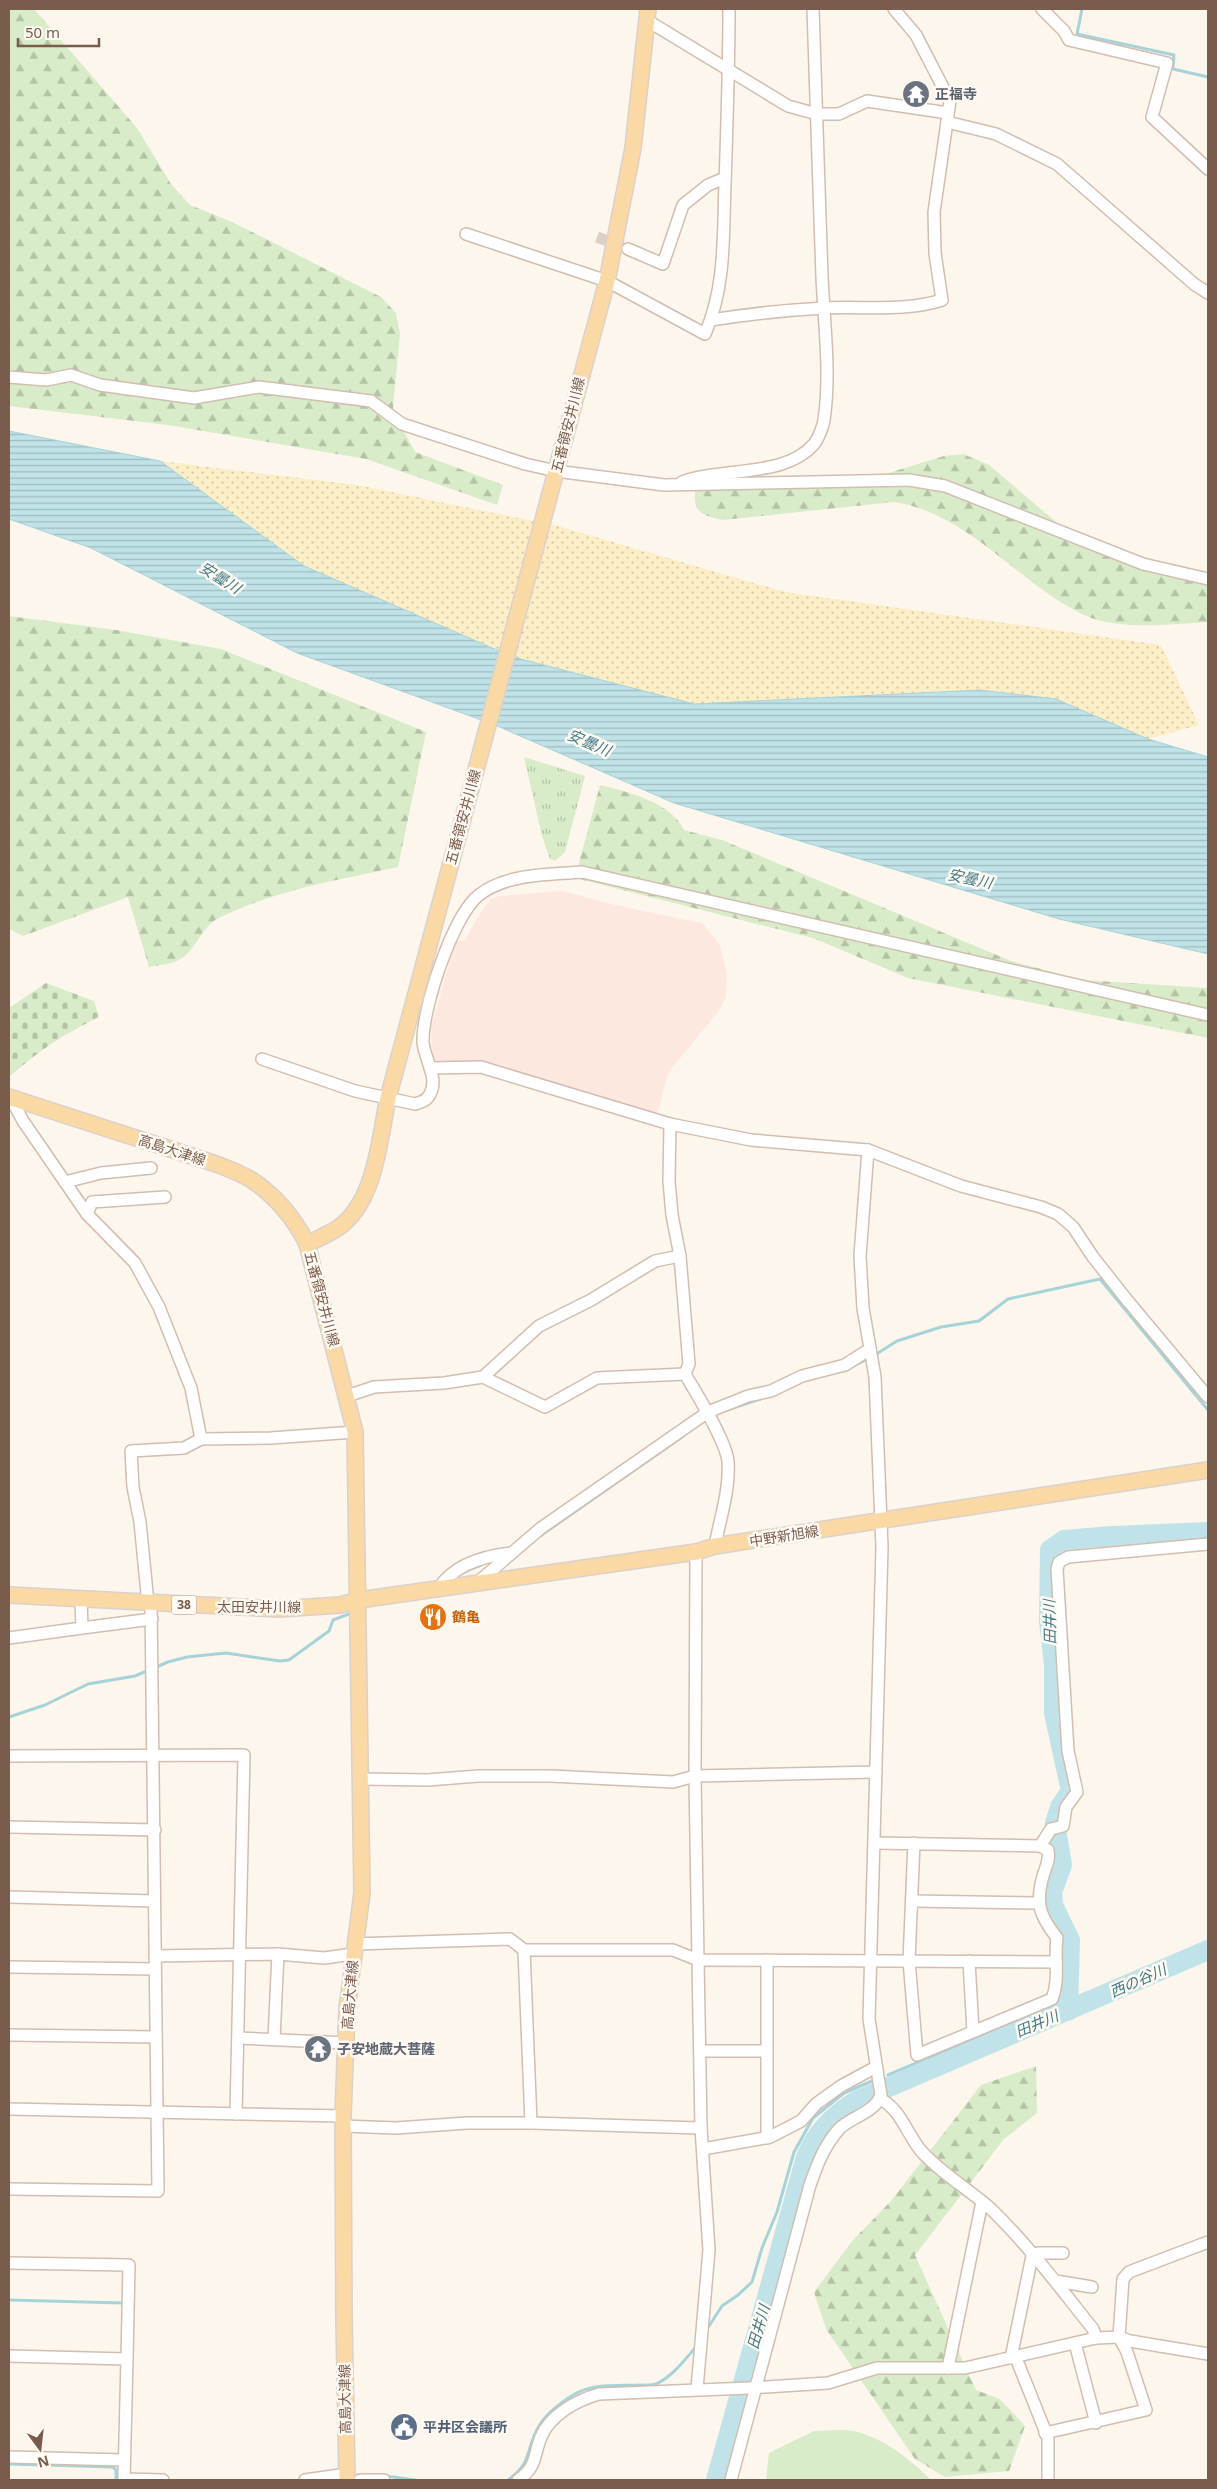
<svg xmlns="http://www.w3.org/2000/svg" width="1217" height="2489" font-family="'Noto Sans','Noto Sans JP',sans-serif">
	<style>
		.commercial { fill: #fde8e0 }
		.grass { fill: url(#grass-tufts) }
		.forest { fill: url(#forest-firs) }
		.sand { fill: url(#sand-dots) }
		.cemetery { fill: url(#cemetery-stones) }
		.park { fill: #d8ecc9 }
		.water { fill: url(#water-rules); stroke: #a5d3da }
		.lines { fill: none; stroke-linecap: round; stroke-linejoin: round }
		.stream { stroke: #a5d3da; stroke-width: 3 }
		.river { stroke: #bfe3e8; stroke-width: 20 }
		.minor-tunnel { stroke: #dcd0c4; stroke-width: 11; stroke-dasharray: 11 5.5; stroke-linecap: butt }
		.minor-casing { stroke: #d1beb0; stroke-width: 14 }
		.major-casing { stroke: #dad1cd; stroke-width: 18 }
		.minor { stroke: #fff; stroke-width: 11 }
		.major { stroke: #fbd9a5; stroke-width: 15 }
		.labels { text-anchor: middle; stroke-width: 5; stroke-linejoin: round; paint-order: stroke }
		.shield { fill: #fffaf3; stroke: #a28b7f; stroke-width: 1 }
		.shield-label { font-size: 12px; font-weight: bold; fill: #7a5c4d }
		.worship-label { font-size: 14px; font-weight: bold; fill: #5b616d; stroke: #fffaf3; text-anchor: start }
		.street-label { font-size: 14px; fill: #7a5c4d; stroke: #fffaf3 }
		.food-label { font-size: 14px; font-weight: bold; fill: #c56008; stroke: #fffaf3; text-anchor: start }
		.service-label { font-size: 14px; font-weight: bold; fill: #4e5e75; stroke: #fffaf3; text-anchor: start }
		.water-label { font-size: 15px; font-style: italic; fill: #437c86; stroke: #fffaf3 }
	</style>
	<defs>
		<pattern id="grass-tufts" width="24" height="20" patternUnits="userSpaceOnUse" patternTransform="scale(1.25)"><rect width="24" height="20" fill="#d8ecc9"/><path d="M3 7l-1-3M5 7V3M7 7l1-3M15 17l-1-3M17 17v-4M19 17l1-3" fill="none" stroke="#b4c2a5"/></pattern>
		<pattern id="forest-firs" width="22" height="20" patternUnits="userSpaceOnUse" patternTransform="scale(1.25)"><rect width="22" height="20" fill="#d8ecc9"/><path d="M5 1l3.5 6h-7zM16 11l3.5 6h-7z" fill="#b4c2a5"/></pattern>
		<pattern id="sand-dots" width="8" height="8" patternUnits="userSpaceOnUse" patternTransform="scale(1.25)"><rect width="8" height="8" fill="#fcefc7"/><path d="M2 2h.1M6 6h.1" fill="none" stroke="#d1c5a4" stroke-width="1.8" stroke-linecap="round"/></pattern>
		<pattern id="cemetery-stones" width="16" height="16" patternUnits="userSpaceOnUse" patternTransform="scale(1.25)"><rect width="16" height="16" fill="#d8ecc9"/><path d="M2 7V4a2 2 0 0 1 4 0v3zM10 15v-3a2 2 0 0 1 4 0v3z" fill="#b4c2a5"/></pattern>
		<pattern id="water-rules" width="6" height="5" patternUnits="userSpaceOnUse" patternTransform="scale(1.25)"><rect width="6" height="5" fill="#bfe3e8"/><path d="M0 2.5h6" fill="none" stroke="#a0bbbe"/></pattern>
	</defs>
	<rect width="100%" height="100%" fill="#fdf6ec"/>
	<polygon class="commercial" points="563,891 619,906 702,923 720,945 727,973 726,997 718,1012 672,1068 666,1079 660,1106 654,1116 477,1062 440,1062 432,1059 431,1028 455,942 465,940 478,917 490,900 499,896"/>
	<polygon class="grass" points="524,757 585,776 565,852 555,861 550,859 542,836"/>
	<g class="forest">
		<polygon points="9,9 34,9 137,128 171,184 190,205 232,222 381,297 396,313 400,334 392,417 396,427 405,433 415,452 503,485 497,505 366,459 168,425 9,406"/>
		<path d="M963,454L989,465L1075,538L1208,578V622C1171,624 1118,631 1084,615C1017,583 970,514 894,502L723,520C702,516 691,511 696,487L729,478H850L882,475L944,456Z"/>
		<path d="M9,616L116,630L221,649L426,732L398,867C338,880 276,890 221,917C202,925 198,947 182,958C174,964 159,965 149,967L128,897L23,936L9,929Z"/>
		<path d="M600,785C628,792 671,802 684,830L722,840L1011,961L1082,980L1208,988V1038L908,978L813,938L575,878Z"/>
		<polygon points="1036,2066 1037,2113 1004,2139 915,2255 976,2390 1000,2399 1025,2426 1009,2471 945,2477 915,2459 826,2329 814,2292 853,2240 891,2201 981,2085"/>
	</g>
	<polygon class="sand" points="160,461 357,485 558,526 785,592 1161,645 1199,725 1148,739 1056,699 980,690 694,704 513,657 304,566"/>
	<path class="cemetery" d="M46,983L94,1001L99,1017C62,1035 40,1050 9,1077V1008Z"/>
	<path class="park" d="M814,2431C826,2431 841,2429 853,2431C883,2437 911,2460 931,2480H766L769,2453Z"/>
	<polygon class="water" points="9,431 160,461 304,566 513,657 694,704 980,690 1056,699 1148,739 1208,757 1208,954 1059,919 674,803 495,725 297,653 91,548 9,519"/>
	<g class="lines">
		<g class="stream">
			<polyline points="1082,9 1077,34 1174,55 1173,69 1208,77"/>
			<polyline points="875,1355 897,1341 941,1327 979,1321 1008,1299 1100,1279 1208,1410"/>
			<polyline points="853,1366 870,1358"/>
			<polyline points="780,1392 806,1380"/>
			<polyline points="730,1409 763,1398"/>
			<polyline points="540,1536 682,1437"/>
			<polyline points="461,1573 481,1565"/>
			<polyline points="9,1717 45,1705 88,1684 135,1676 168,1662 187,1657 226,1653 280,1661 289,1660 329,1631 333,1620 349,1614"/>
			<polyline points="888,2075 1068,1999"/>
			<polyline points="9,2300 122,2303"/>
			<polyline points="709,2326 722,2306 738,2295 752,2282 762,2248 777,2212 794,2152 813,2118 844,2093 872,2081"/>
			<polyline points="9,2464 113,2467 116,2470 116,2480"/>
			<polyline points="386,2476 415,2480"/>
			<path d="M508,2480C534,2461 525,2449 539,2426C546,2414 562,2402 573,2395C592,2383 618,2386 640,2385C646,2385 653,2386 658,2383C674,2375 685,2359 697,2346"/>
		</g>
		<g class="river">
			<polyline points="1068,2011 1070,1940 1053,1905 1052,1892 1062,1865 1055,1823 1060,1807 1071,1791 1054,1713 1054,1665 1049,1621 1050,1550 1064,1540 1112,1536 1208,1532"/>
			<path d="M716,2480L806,2157C817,2131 833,2116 856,2101L1208,1950"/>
		</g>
		<polyline class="minor-tunnel" points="597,237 628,249"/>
		<g class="minor-casing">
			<g id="minor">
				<polyline points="1042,9 1064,31 1069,40 1167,63 1152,117 1208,169"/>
				<polyline points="648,21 788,106 817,114 839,114 867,101 948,113"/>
				<polyline points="947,122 996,134 1057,164 1194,284 1208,293"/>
				<path d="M466,234L607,281L705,334C726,286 723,235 725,184C727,125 729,67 729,9"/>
				<polyline points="628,249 663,264 683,205 708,185 725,178"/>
				<path d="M711,320C749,314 786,310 825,308C864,306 905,312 942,300L935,253L934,212L950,101L916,35L894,9"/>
				<polyline points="9,377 46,380 71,375 100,385 194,398 259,387 371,401 402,424 525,464 556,471 664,485 909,480 945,486 1143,564 1208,579"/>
				<path d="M682,482C722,467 785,478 814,444C818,439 823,427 824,420C831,373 824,324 822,277C819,188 816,98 813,9"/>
				<path d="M262,1059L355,1091L415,1104C421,1102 427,1101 430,1094C439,1078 424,1058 423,1042C422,1009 453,915 479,895C507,873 549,875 582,872L1208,1015"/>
				<polyline points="430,1068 481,1067 670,1124 751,1140 868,1150 961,1186 1041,1207 1058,1214 1073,1227 1093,1257 1127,1300 1208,1397"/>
				<polyline points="10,1097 23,1121 87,1214 135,1263 159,1307 191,1388 201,1439"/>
				<path d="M670,1124L669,1181L672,1215L680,1256L689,1364L685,1374C696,1393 727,1442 728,1462C730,1490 720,1518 715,1546"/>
				<polyline points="65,1182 101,1173 151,1168"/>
				<polyline points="87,1214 92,1202 165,1197"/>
				<polyline points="483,1377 545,1407 597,1378 685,1374"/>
				<polyline points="347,1396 374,1387 444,1383 483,1377 539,1326 591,1300 655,1261 680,1256"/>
				<polyline points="696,1552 695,1776 698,1960 701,2128 709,2250 697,2389"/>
				<polyline points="477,1583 541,1528 708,1412 748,1396 771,1391 802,1376 845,1365 870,1349"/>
				<path d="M439,1588C454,1564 485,1556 511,1553"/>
				<polyline points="148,1603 140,1522 133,1487 131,1451 184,1448 201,1439 271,1438 355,1432"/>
				<polyline points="82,1628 152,1619"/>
				<polyline points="9,1638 82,1628 81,1600"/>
				<polyline points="9,1756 244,1755 236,2114"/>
				<polyline points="361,1779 428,1780 478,1776 551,1776 673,1782 695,1776 876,1772"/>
				<polyline points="9,1827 155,1830"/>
				<path d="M875,1843L1040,1846L1048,1850C1050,1860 1046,1866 1043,1876C1035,1904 1040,1916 1057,1938C1054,1959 1060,1979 1052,1999L917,2055L909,1961L914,1843"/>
				<polyline points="1040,1846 1051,1829 1063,1826 1066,1807 1077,1792 1068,1751 1057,1569 1059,1562 1068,1557 1208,1544"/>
				<polyline points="9,1897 154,1901"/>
				<polyline points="912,1901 1038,1903"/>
				<polyline points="354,1944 510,1939 524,1950 673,1950 698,1960 1056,1962"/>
				<polyline points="524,1950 531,2123"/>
				<polyline points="155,1956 278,1954 324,1958 353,1954"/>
				<polyline points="767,1960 767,2138"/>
				<polyline points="969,1961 973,2031"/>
				<polyline points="9,1967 155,1969"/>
				<polyline points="9,2035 156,2037"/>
				<polyline points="238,2038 346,2043"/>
				<polyline points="274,2039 278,1954"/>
				<polyline points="700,2051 767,2051"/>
				<path d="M880,2099C901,2109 907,2135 922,2152C942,2174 970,2190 992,2210C1029,2246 1061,2289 1093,2329L1096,2338"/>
				<polyline points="9,2109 343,2116"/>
				<polyline points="343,2126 396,2128 467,2123 531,2123 701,2128"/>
				<polyline points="703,2149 770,2137 801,2121 816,2104 841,2086 876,2067"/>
				<polyline points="9,2189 158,2191 151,1604"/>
				<polyline points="9,2263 129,2265 127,2359"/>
				<polyline points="1056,2281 1092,2287"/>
				<polyline points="1075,2343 1096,2423"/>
				<polyline points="9,2356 127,2359 124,2479 163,2480"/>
				<polyline points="1011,2358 1032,2256 1038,2253 1063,2253"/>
				<polyline points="1016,2358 1048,2438 1048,2480"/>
				<polyline points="948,2368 982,2202"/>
				<polyline points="1045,2433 1146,2410 1127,2352 1119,2337 1123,2279 1129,2272 1208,2242"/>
				<polyline points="9,2457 124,2460"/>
				<polyline points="305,2480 347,2474"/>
				<polyline points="360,2480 384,2480"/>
				<path d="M518,2480C538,2466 533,2456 541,2437C550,2415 577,2400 599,2394L749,2388L828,2383L877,2368H965L1096,2338L1119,2337L1130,2341L1208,2354"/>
				<path d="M731,2480L810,2185C817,2165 824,2146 839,2129C850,2117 875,2113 881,2095L869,2019L882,1547L875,1377L863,1308L860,1256L868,1150"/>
			</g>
		</g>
		<g class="major-casing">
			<g id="major">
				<path d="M9,1097C59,1113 110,1130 161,1146C190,1156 223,1164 250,1179C274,1194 295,1219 307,1244L355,1432L362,1893L347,2009L343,2116L344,2319L347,2480"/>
				<path d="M307,1244C317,1239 329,1234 338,1228C376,1201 379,1140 388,1098L607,281L633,148L648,9"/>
				<polyline points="9,1595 279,1609 340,1605 359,1600 696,1552 715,1546 1208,1470"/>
			</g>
		</g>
		<use href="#minor" class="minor"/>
		<use href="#major" class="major"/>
	</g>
	<defs>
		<g id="temple-disc" transform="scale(1.4375)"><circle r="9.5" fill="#6b7280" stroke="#fffaf3"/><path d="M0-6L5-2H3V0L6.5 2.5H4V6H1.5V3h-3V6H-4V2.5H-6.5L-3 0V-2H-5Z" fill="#fff"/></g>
		<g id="restaurant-disc" transform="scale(1.4375)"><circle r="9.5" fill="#e8710a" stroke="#fffaf3"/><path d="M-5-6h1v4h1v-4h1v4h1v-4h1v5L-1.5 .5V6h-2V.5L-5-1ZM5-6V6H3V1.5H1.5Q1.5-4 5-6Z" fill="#fff"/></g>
		<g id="civic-disc" transform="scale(1.4375)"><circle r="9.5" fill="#5c6f8a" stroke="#fffaf3"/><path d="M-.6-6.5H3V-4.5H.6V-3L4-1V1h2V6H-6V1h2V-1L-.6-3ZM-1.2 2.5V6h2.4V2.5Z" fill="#fff"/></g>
	</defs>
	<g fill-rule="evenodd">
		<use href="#temple-disc" x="916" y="94"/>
		<use href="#restaurant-disc" x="433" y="1617"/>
		<use href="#temple-disc" x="318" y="2049"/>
		<use href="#civic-disc" x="404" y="2427"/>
	</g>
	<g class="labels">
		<rect class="shield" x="171.5" y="1595.5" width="25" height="19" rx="4"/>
		<g class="shield-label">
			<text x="184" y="1609">38</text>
		</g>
		<g class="worship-label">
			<text x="935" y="99">正福寺</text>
			<text x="337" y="2054">子安地蔵大菩薩</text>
		</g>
		<g class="street-label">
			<text transform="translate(568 425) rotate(-76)" y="5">五番領安井川線</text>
			<text transform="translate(463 817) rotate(-75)" y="5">五番領安井川線</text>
			<text transform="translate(172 1150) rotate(18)" y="5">高島大津線</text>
			<text transform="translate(322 1299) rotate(75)" y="5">五番領安井川線</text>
			<text transform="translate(784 1536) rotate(-9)" y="5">中野新旭線</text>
			<text x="259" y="1612">太田安井川線</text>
			<text transform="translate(350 1995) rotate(-85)" y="5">高島大津線</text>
			<text transform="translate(345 2399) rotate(-91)" y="5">高島大津線</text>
		</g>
		<g class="food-label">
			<text x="452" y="1622">鶴亀</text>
		</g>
		<g class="service-label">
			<text x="423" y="2432">平井区会議所</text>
		</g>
		<g class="water-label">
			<text transform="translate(220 578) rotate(32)" y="5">安曇川</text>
			<text transform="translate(589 743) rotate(23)" y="5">安曇川</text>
			<text transform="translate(970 879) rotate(12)" y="5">安曇川</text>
			<text transform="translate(1050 1622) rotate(-91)" y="5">田井川</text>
			<text transform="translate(1138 1981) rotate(-24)" y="5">西の谷川</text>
			<text transform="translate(1037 2024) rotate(-23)" y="5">田井川</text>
			<text transform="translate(759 2327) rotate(-74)" y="5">田井川</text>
		</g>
	</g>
	<rect width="1217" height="2489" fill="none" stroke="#7a5c4d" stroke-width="20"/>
	<g transform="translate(40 2449) rotate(165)" stroke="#fffaf3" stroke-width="4" paint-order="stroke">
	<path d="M0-4L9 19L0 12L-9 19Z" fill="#7a5c4d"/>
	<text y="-8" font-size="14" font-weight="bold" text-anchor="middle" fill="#7a5c4d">N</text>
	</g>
	<path d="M18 38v8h81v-8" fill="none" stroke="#7a5c4d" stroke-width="2.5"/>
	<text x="25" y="38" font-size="15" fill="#7a5c4d" stroke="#fffaf3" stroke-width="4" paint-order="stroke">50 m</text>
</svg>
